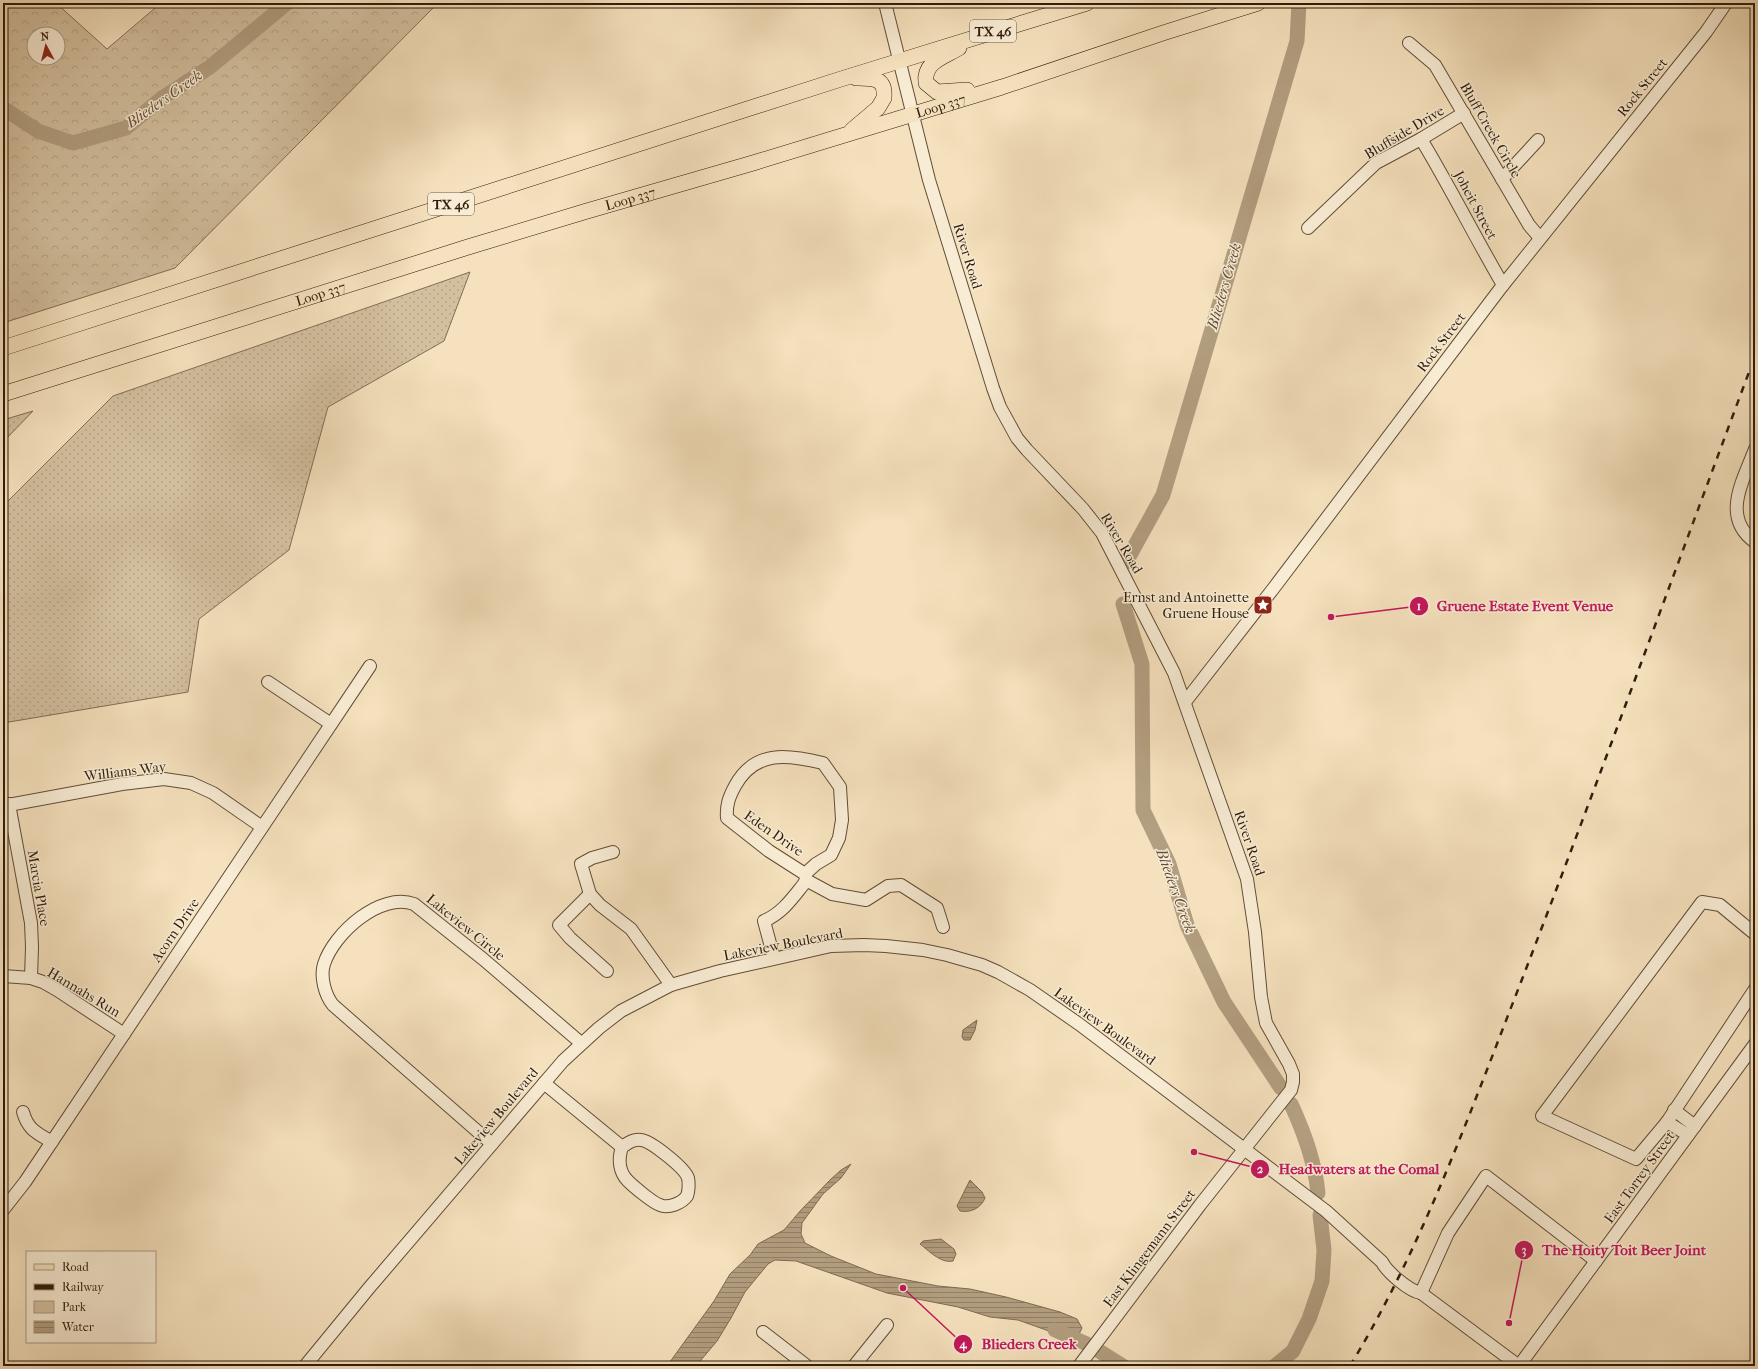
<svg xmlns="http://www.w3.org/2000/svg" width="1758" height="1369" font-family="'IM FELL French Canon',serif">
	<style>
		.green { fill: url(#green-dots); stroke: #816e55 }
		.forest { fill: url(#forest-crowns); stroke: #816e55; fill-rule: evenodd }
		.water { fill: url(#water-rules); stroke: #7e6a51 }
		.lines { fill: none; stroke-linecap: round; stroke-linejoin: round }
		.river { stroke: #b29e80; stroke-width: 15 }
		.minor-casing { stroke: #604d38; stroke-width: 14 }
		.major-casing { stroke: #2f1c0b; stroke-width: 16 }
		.minor { stroke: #f8ecd4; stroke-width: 12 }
		.major { stroke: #f5e1bd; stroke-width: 15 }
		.rail { stroke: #2f1c0b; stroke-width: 2.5; stroke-dasharray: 7 7; stroke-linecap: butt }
		.labels { text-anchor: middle; stroke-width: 3; stroke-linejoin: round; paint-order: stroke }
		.shield { fill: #f8ecd4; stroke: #6b5a47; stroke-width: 1 }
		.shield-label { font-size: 13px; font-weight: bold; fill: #2f1c0b }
		.street-label { font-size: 14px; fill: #2f1c0b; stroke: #f8ecd4 }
		.poi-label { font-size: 14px; fill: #2f1c0b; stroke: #f8ecd4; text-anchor: end }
		.water-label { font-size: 15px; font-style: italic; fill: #63503a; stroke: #f8ecd4 }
		.leader { fill: none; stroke: #c2185b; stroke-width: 1.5 }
		.callout-dot { fill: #c2185b; stroke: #f8ecd4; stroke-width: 1.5 }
		.mark-label { font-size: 12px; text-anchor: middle; font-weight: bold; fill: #fff }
		.callout-label { font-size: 15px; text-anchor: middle; font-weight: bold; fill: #c2185b; stroke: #f8ecd4; stroke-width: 3; stroke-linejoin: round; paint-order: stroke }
	</style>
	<defs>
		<pattern id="green-dots" width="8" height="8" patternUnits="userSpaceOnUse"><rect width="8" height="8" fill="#d3c09f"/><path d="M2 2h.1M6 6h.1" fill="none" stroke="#b5a488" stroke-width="1.8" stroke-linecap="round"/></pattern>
		<pattern id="forest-crowns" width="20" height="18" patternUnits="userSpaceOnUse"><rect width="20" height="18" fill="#d3c09f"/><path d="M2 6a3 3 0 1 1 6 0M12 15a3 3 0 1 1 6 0" fill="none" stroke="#b5a488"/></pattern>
		<pattern id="water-rules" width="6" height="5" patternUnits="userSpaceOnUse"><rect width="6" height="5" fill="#b29e80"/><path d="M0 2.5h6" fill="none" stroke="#918067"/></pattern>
	</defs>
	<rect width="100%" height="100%" fill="#f5e1bd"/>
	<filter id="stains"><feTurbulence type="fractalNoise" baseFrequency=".005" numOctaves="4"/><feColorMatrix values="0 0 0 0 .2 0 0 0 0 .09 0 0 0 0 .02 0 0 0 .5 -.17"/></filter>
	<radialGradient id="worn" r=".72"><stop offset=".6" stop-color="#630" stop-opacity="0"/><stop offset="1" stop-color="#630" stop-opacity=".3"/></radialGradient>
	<g class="green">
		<polygon points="470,272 444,341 328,407 289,550 199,619 188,692 3,723 3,506 113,396"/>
		<polygon points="33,411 3,442 3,420"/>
	</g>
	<path class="forest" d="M3,3H56L107,49L161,3H438L175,268L3,323ZM34,34H58V58H34Z"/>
	<g class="water">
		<polygon points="977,1020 975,1030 970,1040 964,1040 962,1037 963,1030"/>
		<polygon points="851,1164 841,1178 823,1194 802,1223 801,1234 805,1243 831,1256 876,1274 938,1286 970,1289 1006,1297 1060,1312 1077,1319 1082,1328 1079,1334 1071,1342 1046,1330 1018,1320 990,1317 958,1307 887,1293 796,1261 775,1260 768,1264 745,1292 731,1318 717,1341 696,1366 667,1366 714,1301 730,1274 750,1255 758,1244 784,1230 801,1210 830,1180 841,1170"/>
		<path d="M970,1180L982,1192L985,1198C981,1208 971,1213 960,1211L957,1206Z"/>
		<path d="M941,1239L954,1249L956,1254L953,1261C941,1264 928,1250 920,1244L923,1241Z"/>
	</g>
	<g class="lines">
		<g class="river">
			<polyline points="3,108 38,131 73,143 126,128 162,98 210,67 287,3"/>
			<polyline points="1126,562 1163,495 1297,41 1299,3"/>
			<polyline points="1123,604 1142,664 1143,810 1169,864 1187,925 1224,1002 1281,1088"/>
			<path d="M1291,1104C1304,1132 1315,1162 1318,1193"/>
			<polyline points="1055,1330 1087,1344"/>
			<polyline points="1099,1351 1123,1366"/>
			<polyline points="1275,1366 1293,1351 1309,1319 1322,1281 1324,1250 1320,1215"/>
		</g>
		<g class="minor-casing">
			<g id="minor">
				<polyline points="885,3 929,180 993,388 1000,407 1017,438 1027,450 1083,509 1102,533 1174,673 1247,879 1255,932 1261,997 1266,1023 1289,1064 1293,1074 1293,1082 1291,1090 1200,1205 1079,1366"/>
				<polyline points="1409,43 1435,65 1529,225 1540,238"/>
				<path d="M1421,139C1450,187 1475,237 1503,285"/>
				<polyline points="1502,179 1538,140"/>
				<polyline points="1308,228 1376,163 1421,139 1464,113"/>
				<path d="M1755,449C1744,479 1720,517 1755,542"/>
				<polyline points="268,682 331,724"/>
				<polyline points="1185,702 1273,589 1503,285 1706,32 1726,3"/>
				<polyline points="9,804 31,923 32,947 31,978"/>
				<polyline points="3,806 122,784 164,779 191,783 213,793 262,827"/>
				<polyline points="613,852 592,858 581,864 590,894 600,905 631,929 671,985"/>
				<polyline points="806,880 832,894 866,900 888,886 901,885 937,908 943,927"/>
				<polyline points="590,894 559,925 570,938 607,971"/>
				<polyline points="1755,934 1720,905 1702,902 1542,1116 1636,1159 1667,1122 1755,989"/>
				<path d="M774,958L764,921C782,913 791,900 803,885L806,880L805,874L769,851L727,818C726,805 729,797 735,786C755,749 789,755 823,763L840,787L842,820L839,838L831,855L816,864L805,874"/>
				<polyline points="3,976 31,978 43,982 57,990 124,1034"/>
				<path d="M544,1083L622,1147C618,1159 619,1172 628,1181C633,1186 653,1203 660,1205C668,1209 682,1203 687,1196C689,1191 689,1182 688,1178C685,1168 651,1141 641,1140C633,1139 628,1143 622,1147"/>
				<polyline points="1674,1110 1695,1126"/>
				<path d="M23,1112C28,1130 37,1133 52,1142"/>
				<polyline points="1667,1122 1688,1135"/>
				<path d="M492,1144L333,1005C325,995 320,977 324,964C334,933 380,892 414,904L483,959L581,1043"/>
				<polyline points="3,1210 25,1182 370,666"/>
				<polyline points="1421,1293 1448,1233 1486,1176 1596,1261"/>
				<polyline points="763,1332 807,1366"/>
				<path d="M305,1366L369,1288L563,1061L599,1028L621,1011L671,985L720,971L831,946L864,945L886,946L923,950L947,955L982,965L998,972L1030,990L1079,1024L1326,1211L1382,1262C1387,1272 1409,1291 1421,1293L1519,1366"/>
				<polyline points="854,1366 887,1325"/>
				<polyline points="1519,1366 1755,1044"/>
			</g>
		</g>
		<g class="major-casing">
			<g id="major">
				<path d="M959,48C944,57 923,62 926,83L937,92L967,90"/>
				<path d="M852,130L878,108L884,98C886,77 872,78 856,78"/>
				<polyline points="3,348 841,79 1087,3"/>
				<path id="s1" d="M3,394L468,247L587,211L753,163L1002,87L1163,33L1258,3"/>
			</g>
		</g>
		<use href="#minor" class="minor"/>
		<use href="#major" class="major"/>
		<path class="rail" d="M1350,1366C1423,1246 1470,1112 1521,982C1601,774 1677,565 1755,356"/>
	</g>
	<defs>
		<g id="sight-square" transform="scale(1)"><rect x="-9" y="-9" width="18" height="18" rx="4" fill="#8f2418" stroke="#f8ecd4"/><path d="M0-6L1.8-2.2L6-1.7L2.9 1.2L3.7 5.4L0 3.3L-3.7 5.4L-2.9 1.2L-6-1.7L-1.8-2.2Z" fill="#fff"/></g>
	</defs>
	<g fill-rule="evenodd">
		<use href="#sight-square" x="1263" y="605"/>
	</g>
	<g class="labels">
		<g class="shield">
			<rect x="970" y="20" width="46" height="22" rx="3"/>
			<rect x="428" y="193" width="46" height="22" rx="3"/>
		</g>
		<g class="shield-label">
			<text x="993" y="36">TX 46</text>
			<text x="451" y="209">TX 46</text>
		</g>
		<g class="street-label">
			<text transform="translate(1642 87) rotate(-51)" y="5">Rock Street</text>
			<text dy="5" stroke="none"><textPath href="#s1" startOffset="981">Loop 337</textPath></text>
			<text transform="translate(1491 130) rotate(60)" y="5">Bluff Creek Circle</text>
			<text transform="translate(1404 132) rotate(-31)" y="5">Bluffside Drive</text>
			<text dy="5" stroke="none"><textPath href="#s1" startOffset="657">Loop 337</textPath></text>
			<text transform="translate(1476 205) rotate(62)" y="5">Joheit Street</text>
			<text transform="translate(968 256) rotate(73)" y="5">River Road</text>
			<text dy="5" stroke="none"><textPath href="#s1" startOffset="333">Loop 337</textPath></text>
			<text transform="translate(1441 342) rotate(-53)" y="5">Rock Street</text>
			<text transform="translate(1122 543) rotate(59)" y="5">River Road</text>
			<text transform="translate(125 771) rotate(-7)" y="5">Williams Way</text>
			<text transform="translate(774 833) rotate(35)" y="5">Eden Drive</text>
			<text transform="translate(1250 843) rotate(71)" y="5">River Road</text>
			<text transform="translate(39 888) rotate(80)" y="5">Marcia Place</text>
			<text transform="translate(466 927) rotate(39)" y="5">Lakeview Circle</text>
			<text transform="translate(175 930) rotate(-56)" y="5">Acorn Drive</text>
			<text transform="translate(783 944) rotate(-11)" y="5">Lakeview Boulevard</text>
			<text transform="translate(84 992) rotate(31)" y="5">Hannahs Run</text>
			<text transform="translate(1105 1026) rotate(36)" y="5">Lakeview Boulevard</text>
			<text transform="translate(496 1116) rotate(-50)" y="5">Lakeview Boulevard</text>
			<text transform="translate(1639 1177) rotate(-54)" y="5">East Torrey Street</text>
			<text transform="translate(1149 1248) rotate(-53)" y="5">East Klingemann Street</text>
		</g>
		<g class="poi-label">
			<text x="1249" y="602">Ernst and Antoinette<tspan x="1249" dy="16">Gruene House</tspan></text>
		</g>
		<g class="water-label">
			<text transform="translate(164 99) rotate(-35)" y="5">Blieders Creek</text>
			<text transform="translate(1224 286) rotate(-74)" y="5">Blieders Creek</text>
			<text transform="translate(1176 891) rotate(70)" y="5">Blieders Creek</text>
		</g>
	</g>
	<path class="leader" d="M1331 617L1419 606M1194 1152L1260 1169M1509 1323L1524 1250M903 1288L963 1344"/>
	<g class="callout-dot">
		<circle cx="1331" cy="617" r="4"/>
		<circle cx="1194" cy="1152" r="4"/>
		<circle cx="1509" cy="1323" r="4"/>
		<circle cx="903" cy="1288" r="4"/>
		<circle cx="1419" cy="606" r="10"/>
		<circle cx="1260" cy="1169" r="10"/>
		<circle cx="1524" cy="1250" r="10"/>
		<circle cx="963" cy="1344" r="10"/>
	</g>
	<g class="mark-label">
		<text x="1419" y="610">1</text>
		<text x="1260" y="1173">2</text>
		<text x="1524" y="1254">3</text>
		<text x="963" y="1348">4</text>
	</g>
	<g class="callout-label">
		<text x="1525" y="611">Gruene Estate Event Venue</text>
		<text x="1359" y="1174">Headwaters at the Comal</text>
		<text x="1624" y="1255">The Hoity Toit Beer Joint</text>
		<text x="1029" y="1349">Blieders Creek</text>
	</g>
	<rect width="1758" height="1369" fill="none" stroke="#f5e1bd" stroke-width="16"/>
	<rect x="4" y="4" width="1750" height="1361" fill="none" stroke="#2f1c0b" stroke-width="2"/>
	<rect x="8" y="8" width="1742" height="1353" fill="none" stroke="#2f1c0b"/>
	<rect x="26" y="1251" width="130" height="92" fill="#f8ecd4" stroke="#a89984"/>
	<rect x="34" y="1264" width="20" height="6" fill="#f5e1bd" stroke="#a89984"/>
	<text x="62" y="1271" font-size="12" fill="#2f1c0b">Road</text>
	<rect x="34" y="1284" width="20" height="6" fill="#2f1c0b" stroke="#a89984"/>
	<text x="62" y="1291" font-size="12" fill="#2f1c0b">Railway</text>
	<rect x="34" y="1301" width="20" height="12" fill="#d3c09f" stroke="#a89984"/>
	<text x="62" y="1311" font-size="12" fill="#2f1c0b">Park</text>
	<rect x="34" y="1321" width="20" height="12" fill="url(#water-rules)" stroke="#a89984"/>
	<text x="62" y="1331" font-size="12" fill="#2f1c0b">Water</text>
	<g transform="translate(46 46) rotate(353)"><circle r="19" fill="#f8ecd4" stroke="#a89984"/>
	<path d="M0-3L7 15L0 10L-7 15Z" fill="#8f2418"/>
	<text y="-6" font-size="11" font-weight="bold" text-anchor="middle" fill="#2f1c0b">N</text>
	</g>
	<rect width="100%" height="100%" filter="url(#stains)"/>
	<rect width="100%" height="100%" fill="url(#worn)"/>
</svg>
